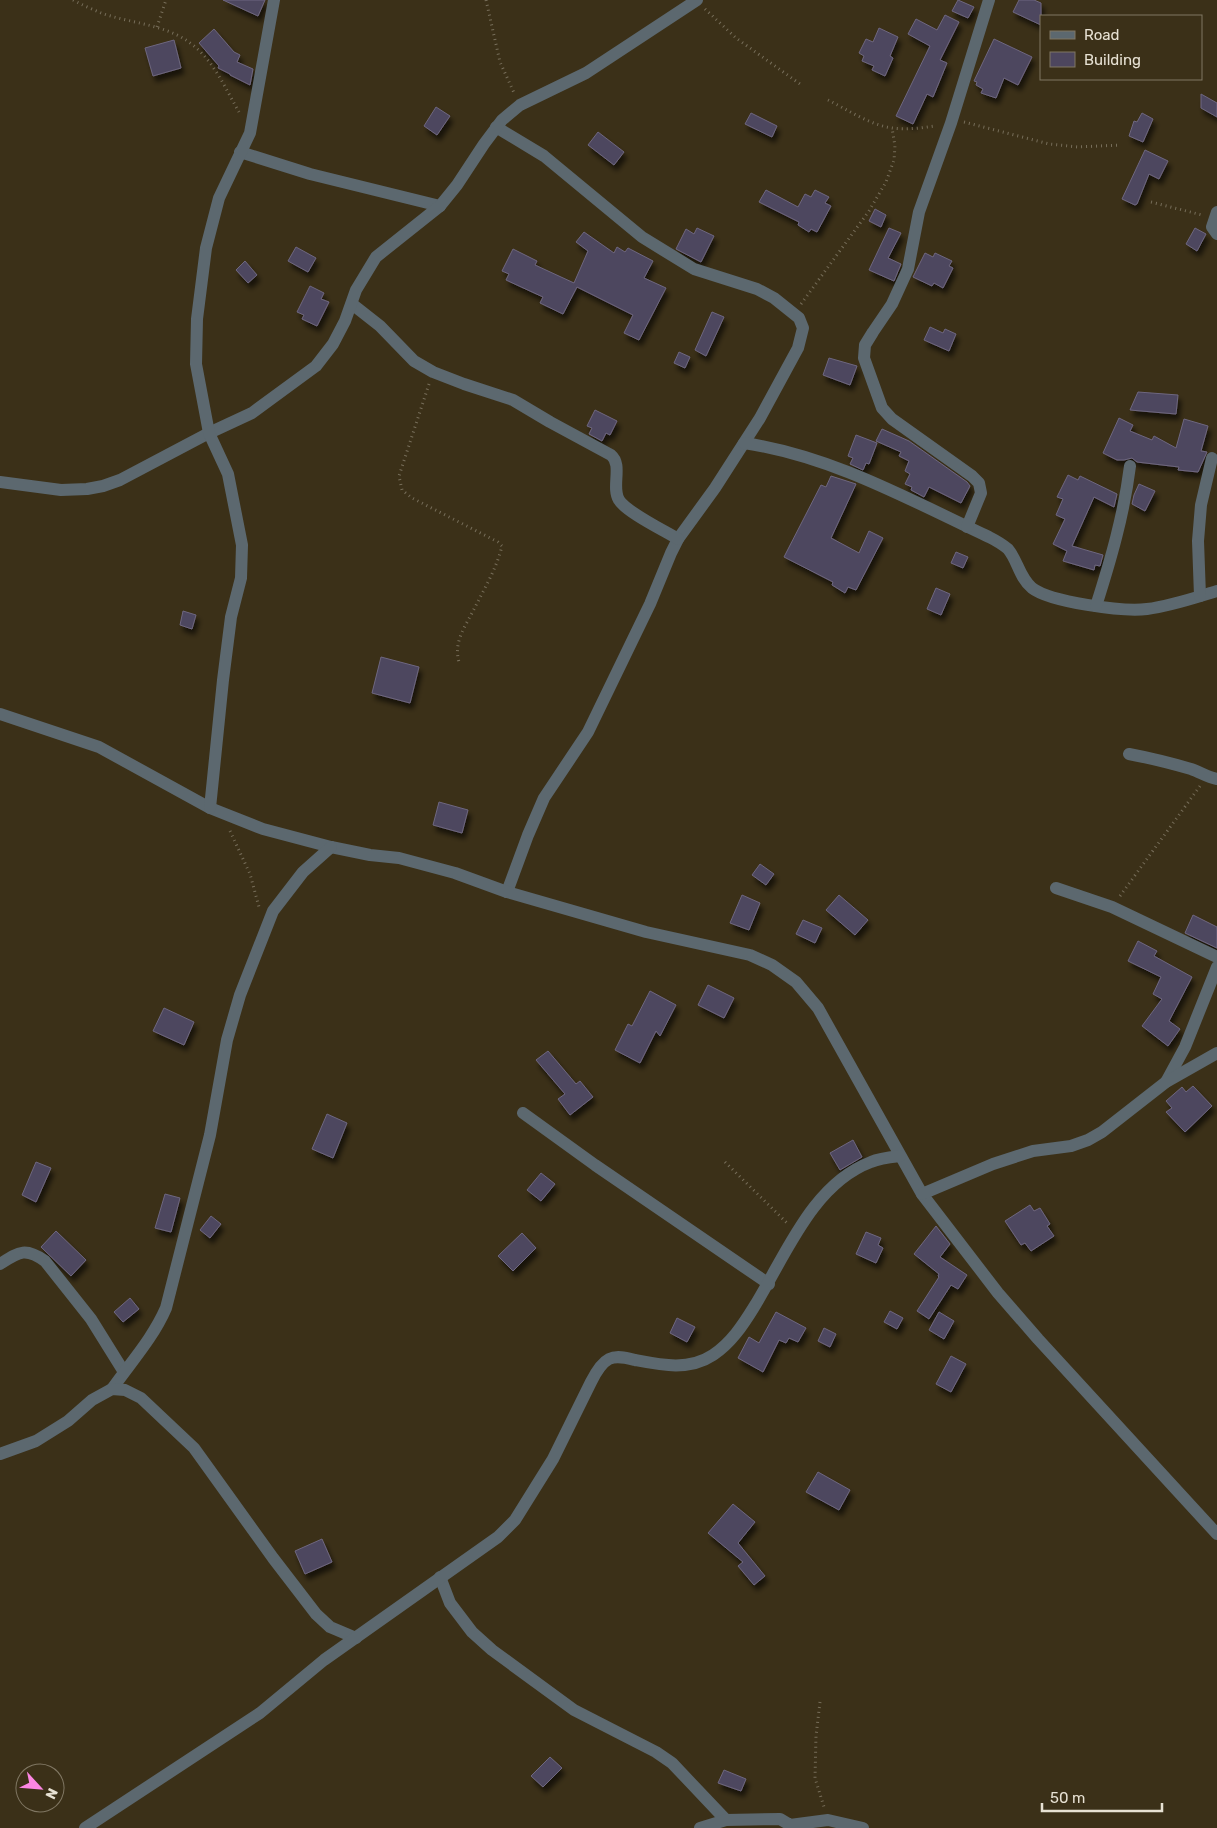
<svg xmlns="http://www.w3.org/2000/svg" width="1217" height="1828" font-family="Rubik,sans-serif">
	<style>
		.building { fill: #4d465e; stroke: #6e6780; filter: url(#shadow) }
		.lines { fill: none; stroke-linecap: round; stroke-linejoin: round }
		.path { stroke: #776e5a; stroke-width: 3; stroke-dasharray: 1 4; stroke-linecap: butt }
		.minor { stroke: #5c686f; stroke-width: 12 }
	</style>
	<defs>
		<filter id="shadow"><feDropShadow dx="3" dy="5.5" stdDeviation="2.5" flood-color="#0009"/></filter>
	</defs>
	<rect width="100%" height="100%" fill="#3b3018"/>
	<g class="building">
		<polygon points="223,0 265,0 258,16"/>
		<polygon points="958,0 974,7 968,18 952,11"/>
		<polygon points="1019,0 1034,0 1041,3 1041,25 1013,12"/>
		<polygon points="945,15 959,22 940,60 947,63 933,97 927,94 913,124 896,116 930,46 908,34 916,19 937,30"/>
		<polygon points="879,28 898,37 890,56 893,58 885,76 872,70 874,66 862,61 864,56 859,53 866,39 873,42"/>
		<polygon points="214,29 234,52 240,55 237,62 253,69 250,85 230,75 230,74 218,68 219,66 199,43"/>
		<polygon points="994,39 1032,57 1018,85 1004,78 996,98 981,93 983,89 976,85 977,82 974,81"/>
		<polygon points="174,40 181,68 153,76 145,48"/>
		<polygon points="1201,94 1217,103 1217,117 1201,108"/>
		<polygon points="436,107 450,116 437,135 424,126"/>
		<polygon points="751,113 777,126 772,137 745,124"/>
		<polygon points="1142,113 1153,119 1143,142 1129,136 1134,121 1137,122"/>
		<polygon points="598,132 624,152 614,165 588,145"/>
		<polygon points="1145,150 1168,161 1159,179 1149,174 1137,204 1135,205 1122,199"/>
		<polygon points="766,190 798,207 805,194 811,197 815,190 829,197 825,203 831,206 817,232 811,229 809,232 798,225 799,222 759,202"/>
		<polygon points="875,209 886,215 881,227 869,221"/>
		<polygon points="697,228 714,236 701,262 676,249 686,229 694,234"/>
		<polygon points="889,228 901,233 888,258 901,264 894,281 869,270"/>
		<polygon points="1195,228 1206,234 1197,251 1186,244"/>
		<polygon points="584,232 614,253 617,247 625,252 628,248 653,261 644,278 666,288 639,340 624,333 633,315 577,287 563,314 540,303 543,297 506,280 509,274 502,271 513,249 537,261 535,265 574,283 588,251 576,242"/>
		<polygon points="296,247 316,258 308,272 288,261"/>
		<polygon points="925,253 933,257 935,253 952,261 949,266 953,268 943,288 934,283 932,286 913,277"/>
		<polygon points="245,261 257,275 248,283 236,270"/>
		<polygon points="310,286 324,293 321,299 329,302 317,326 302,319 304,315 297,312"/>
		<polygon points="712,312 724,317 706,356 695,350"/>
		<polygon points="930,327 943,333 945,329 956,334 949,351 924,340"/>
		<polygon points="679,352 690,357 685,368 674,363"/>
		<polygon points="829,358 857,366 850,385 823,375"/>
		<polygon points="1138,392 1178,395 1176,414 1130,410"/>
		<polygon points="595,410 617,421 610,435 606,433 602,441 589,434 592,428 587,426"/>
		<polygon points="1119,418 1133,425 1130,431 1152,440 1154,436 1176,448 1184,419 1208,426 1201,451 1207,452 1198,472 1178,470 1179,467 1137,462 1132,458 1124,460 1117,460 1103,453"/>
		<polygon points="882,429 909,441 967,482 970,486 961,503 929,487 924,497 911,490 912,487 905,484 910,474 905,471 909,461 899,456 901,452 876,441"/>
		<polygon points="856,435 877,443 869,464 866,463 863,470 850,464 853,458 848,456"/>
		<polygon points="1068,475 1078,480 1080,476 1117,494 1114,507 1094,497 1072,546 1103,555 1100,566 1095,565 1094,570 1063,561 1067,551 1053,544 1065,519 1056,515 1063,499 1057,497"/>
		<polygon points="831,476 856,484 831,538 859,553 869,531 883,538 856,590 848,587 845,593 832,585 833,582 784,557 821,485 826,487"/>
		<polygon points="1139,484 1155,491 1145,511 1132,504 1134,495"/>
		<polygon points="956,552 968,557 963,568 951,563"/>
		<polygon points="936,588 950,594 941,615 927,609"/>
		<polygon points="183,611 196,615 192,629 180,625"/>
		<polygon points="381,657 419,667 410,703 372,693"/>
		<polygon points="439,802 468,810 462,833 433,825"/>
		<polygon points="760,864 774,874 766,885 752,875"/>
		<polygon points="742,895 760,903 749,930 730,923"/>
		<polygon points="839,895 868,920 855,935 826,910"/>
		<polygon points="1193,915 1217,927 1217,948 1185,933"/>
		<polygon points="803,920 822,928 815,943 796,934"/>
		<polygon points="1138,941 1157,951 1154,956 1192,977 1169,1021 1180,1029 1168,1046 1142,1026 1162,999 1153,994 1161,977 1128,961"/>
		<polygon points="708,985 734,998 724,1018 698,1005"/>
		<polygon points="650,991 676,1005 660,1036 656,1031 640,1063 615,1050 628,1024 632,1026"/>
		<polygon points="164,1008 194,1022 184,1045 153,1031"/>
		<polygon points="548,1051 576,1084 580,1081 593,1097 570,1115 558,1099 565,1094 536,1060"/>
		<polygon points="1193,1086 1212,1106 1185,1132 1166,1112 1172,1108 1166,1101 1182,1087 1186,1092"/>
		<polygon points="327,1114 347,1123 333,1158 312,1149"/>
		<polygon points="853,1140 862,1157 840,1170 830,1153"/>
		<polygon points="36,1162 51,1168 36,1202 22,1195"/>
		<polygon points="541,1173 555,1184 541,1201 527,1190"/>
		<polygon points="165,1194 180,1198 171,1232 155,1228"/>
		<polygon points="1030,1205 1034,1211 1040,1208 1050,1224 1047,1226 1054,1236 1031,1251 1025,1243 1021,1245 1005,1221"/>
		<polygon points="211,1216 221,1224 210,1238 200,1230"/>
		<polygon points="936,1226 950,1244 940,1257 967,1275 958,1289 951,1285 929,1319 917,1311 939,1277 938,1276 939,1274 914,1254"/>
		<polygon points="56,1231 86,1260 71,1276 41,1247"/>
		<polygon points="866,1232 881,1238 878,1245 883,1248 876,1263 856,1254"/>
		<polygon points="522,1233 536,1248 513,1271 498,1256"/>
		<polygon points="130,1298 139,1309 123,1322 114,1312"/>
		<polygon points="890,1311 903,1318 897,1329 884,1322"/>
		<polygon points="776,1312 806,1328 798,1342 789,1338 786,1343 779,1340 763,1372 738,1358 749,1337 759,1343"/>
		<polygon points="939,1312 954,1321 944,1339 929,1330"/>
		<polygon points="677,1318 695,1327 687,1342 670,1333"/>
		<polygon points="824,1328 836,1334 830,1347 818,1341"/>
		<polygon points="951,1356 966,1364 951,1392 936,1384"/>
		<polygon points="818,1472 850,1490 839,1510 806,1492"/>
		<polygon points="733,1504 755,1522 738,1543 765,1576 754,1585 738,1566 743,1562 708,1533"/>
		<polygon points="322,1539 332,1562 305,1574 295,1551"/>
		<polygon points="550,1757 562,1768 543,1787 531,1776"/>
		<polygon points="724,1770 746,1779 741,1791 718,1783"/>
	</g>
	<g class="lines">
		<g class="path">
			<path d="M73,0C82,5 92,9 101,13C132,24 168,24 194,46C215,63 226,90 239,112"/>
			<polyline points="486,0 500,62 515,95"/>
			<polyline points="705,9 736,38 800,84"/>
			<polyline points="157,27 166,0"/>
			<path d="M828,100C848,110 870,125 892,128C906,130 921,128 935,126"/>
			<polyline points="964,122 1049,144 1078,147 1120,145"/>
			<polyline points="1151,202 1202,215"/>
			<polyline points="801,304 869,211 886,182 894,160 895,146 892,128"/>
			<path d="M429,384L399,476L402,490L412,498L498,542L502,546C497,567 485,588 475,607C466,626 453,641 459,662"/>
			<polyline points="230,831 250,874 259,907"/>
			<polyline points="1120,896 1200,786"/>
			<polyline points="725,1162 787,1223"/>
			<polyline points="820,1702 816,1736 815,1778 824,1807"/>
		</g>
		<g class="minor">
			<polyline points="496,127 544,156 642,237 694,269 757,289 774,298 799,318 803,328 798,348 760,418 715,488 678,539 671,553 650,604 588,732 544,798 528,835 507,892"/>
			<polyline points="240,152 310,174 440,206"/>
			<polyline points="1217,212 1212,227 1217,234"/>
			<path d="M352,304L380,326L414,361L433,372L464,384L513,400L550,422L611,455C623,465 611,487 619,500C626,512 665,531 678,539"/>
			<path d="M744,443C832,456 910,500 989,537C995,540 1002,544 1008,549C1018,561 1019,577 1032,588C1050,602 1123,612 1147,609C1171,606 1194,598 1217,591"/>
			<polyline points="0,482 61,490 87,489 103,486 120,480 209,433 252,413 316,366 333,344 345,321 356,290 376,257 440,206 457,185 484,144 502,120 520,105 586,73 697,0"/>
			<polyline points="967,527 981,493 979,483 972,476 892,419 882,408 864,358 865,345 873,332 892,304 908,269 919,212 951,123 989,0"/>
			<polyline points="1200,596 1198,541 1201,505 1212,458"/>
			<path d="M1096,606C1111,559 1124,514 1130,466"/>
			<polyline points="0,714 99,747 210,808 263,829 331,847 370,855 399,858 455,873 507,892 646,932 750,955 772,965 796,982 818,1008 922,1194 998,1293 1038,1339 1217,1534"/>
			<path d="M1129,754C1150,758 1170,763 1191,769C1200,772 1207,777 1217,779"/>
			<polyline points="210,808 223,680 231,617 241,578 242,545 228,474 209,433 196,364 197,319 206,248 219,198 250,133 274,0"/>
			<polyline points="1056,888 1112,907 1217,957"/>
			<polyline points="1166,1082 1185,1047 1217,967"/>
			<polyline points="523,1113 595,1165 769,1284"/>
			<polyline points="922,1194 993,1164 1033,1151 1071,1146 1088,1140 1102,1132 1166,1082 1217,1053"/>
			<path d="M0,1264C19,1252 25,1247 45,1261L91,1319L124,1372"/>
			<path d="M112,1389C131,1362 153,1338 166,1308L210,1135L227,1040L240,995L273,911L303,872L331,847"/>
			<polyline points="0,1454 36,1441 68,1421 92,1400 112,1389 125,1390 141,1398 194,1448 273,1558 316,1614 330,1627 356,1638"/>
			<polyline points="440,1577 450,1603 472,1632 492,1650 574,1710 656,1752 672,1763 726,1820"/>
			<path d="M85,1828L260,1713L324,1660L498,1537L515,1520L553,1459L591,1382C595,1374 601,1363 609,1359C617,1355 627,1358 635,1360C661,1365 689,1371 713,1355C731,1343 743,1325 754,1307C785,1257 812,1184 871,1162C880,1158 891,1157 900,1156"/>
			<polyline points="700,1828 726,1820 780,1819 790,1825 828,1820 863,1828"/>
		</g>
	</g>
	<rect x="1040" y="15" width="162" height="65" fill="#3b3018" stroke="#807763"/>
	<rect x="1050" y="31" width="25" height="8" fill="#5c686f" stroke="#807763"/>
	<text x="1084" y="40" font-size="15" fill="#e7e1d3">Road</text>
	<rect x="1050" y="52" width="25" height="15" fill="#4d465e" stroke="#807763"/>
	<text x="1084" y="65" font-size="15" fill="#e7e1d3">Building</text>
	<g transform="translate(40 1788) rotate(116)"><circle r="24" fill="#3b3018" stroke="#807763"/>
	<path d="M0-4L9 19L0 12L-9 19Z" fill="#fc86e3"/>
	<text y="-8" font-size="14" font-weight="bold" text-anchor="middle" fill="#e7e1d3">N</text>
	</g>
	<path d="M1042 1803v8h120v-8" fill="none" stroke="#e7e1d3" stroke-width="2.5"/>
	<text x="1050" y="1803" font-size="15" fill="#e7e1d3" stroke="#3b3018" stroke-width="4" paint-order="stroke">50 m</text>
</svg>
